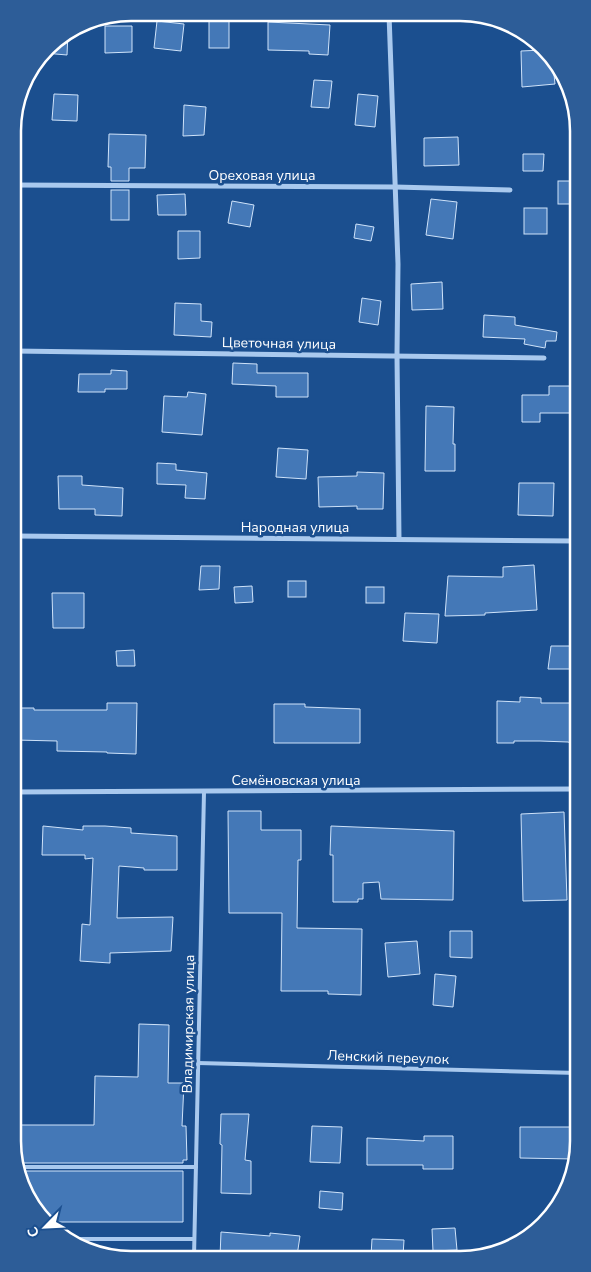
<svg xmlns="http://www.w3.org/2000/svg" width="591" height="1272" font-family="'Nunito Sans',sans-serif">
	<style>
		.building { fill: #4478b7; stroke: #cfe3fa }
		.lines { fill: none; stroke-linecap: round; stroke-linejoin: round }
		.lane { stroke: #a9c9ee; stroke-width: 4 }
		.street { stroke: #a9c9ee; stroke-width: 5 }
		.labels { text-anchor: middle; stroke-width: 5; stroke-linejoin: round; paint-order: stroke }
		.street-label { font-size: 14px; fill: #fff; stroke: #1b4f8f }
		.rim { fill: none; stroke: #fff; stroke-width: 2.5 }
	</style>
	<rect width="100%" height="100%" fill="#1b4f8f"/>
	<g class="building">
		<rect x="209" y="19" width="20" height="29"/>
		<polygon points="157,21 184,24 181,51 154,48"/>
		<polygon points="268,22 330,25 328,55 309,54 309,51 268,50"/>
		<polygon points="105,26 132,26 132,52 105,53"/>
		<polygon points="68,32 67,55 44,53 53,42"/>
		<polygon points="543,50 553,65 555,84 522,87 521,51"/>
		<polygon points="314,80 332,81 329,108 311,107"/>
		<polygon points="54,94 78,95 77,121 52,120"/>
		<polygon points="358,94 378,96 375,127 355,125"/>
		<polygon points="184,105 206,107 204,135 183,136"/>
		<polygon points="109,134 146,135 145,168 129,168 129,181 111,181 111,167 108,167"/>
		<polygon points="458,137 459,165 424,166 424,138"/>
		<polygon points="523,154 544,154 543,171 523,171"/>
		<rect x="558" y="181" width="17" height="23"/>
		<rect x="111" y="190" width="18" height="30"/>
		<polygon points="185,194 186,215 158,215 157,195"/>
		<polygon points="431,199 457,202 453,239 426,235"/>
		<polygon points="232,201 254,205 250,227 228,223"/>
		<rect x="524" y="208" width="23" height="26"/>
		<polygon points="356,224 374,227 371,241 354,238"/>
		<polygon points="178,231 200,231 200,258 178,259"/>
		<polygon points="442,282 443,309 412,310 411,284"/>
		<polygon points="362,298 381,301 378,325 359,322"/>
		<polygon points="175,303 201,304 201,321 212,322 211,337 174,335"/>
		<polygon points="484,315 515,317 515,325 557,332 556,341 546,341 545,348 524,344 525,339 483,337"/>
		<polygon points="233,363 257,364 257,373 308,373 308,397 276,397 276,386 232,384"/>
		<polygon points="111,370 127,371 127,389 105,389 105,392 78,392 79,374 111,374"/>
		<polygon points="549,386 573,386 573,413 540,413 540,422 522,422 522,395 549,395"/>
		<polygon points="188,392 206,394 202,435 162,432 164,396 187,397"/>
		<polygon points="426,406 454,407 453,444 455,444 455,471 425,471"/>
		<polygon points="278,448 308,450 306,479 276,477"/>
		<polygon points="157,463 176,464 176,470 207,473 205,499 185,498 186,485 157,484"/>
		<polygon points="357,472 384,473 383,509 357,509 357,506 319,507 318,477 357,476"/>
		<polygon points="58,476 82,476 82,485 123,488 122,516 95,515 95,509 59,509"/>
		<polygon points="519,483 554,483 553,516 518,515"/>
		<polygon points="534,565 537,610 485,613 485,615 445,616 448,576 503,577 503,567"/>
		<polygon points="201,566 220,566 219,589 199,590"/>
		<rect x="288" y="581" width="18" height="16"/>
		<polygon points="252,586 253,602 235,603 234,587"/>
		<rect x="366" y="587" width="18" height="16"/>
		<polygon points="52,593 84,593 84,628 53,628"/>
		<polygon points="405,613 439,614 437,643 403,641"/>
		<polygon points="551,646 576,646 576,669 548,669"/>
		<polygon points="134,650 135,666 117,666 116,651"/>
		<polygon points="520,697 541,698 541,703 577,703 577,745 568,742 540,741 514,741 514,743 497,743 497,701 520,702"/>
		<polygon points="107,703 137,703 136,754 107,753 107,752 57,751 57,741 15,740 15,708 34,708 34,710 107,710"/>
		<polygon points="274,704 305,704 305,707 360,709 360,743 274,743"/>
		<polygon points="228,811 261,811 261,830 301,830 301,860 298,860 297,928 362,929 361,995 328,994 328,991 281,991 282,913 229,913"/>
		<polygon points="564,812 567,900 523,901 521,814"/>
		<polygon points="43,826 83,830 83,826 105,826 131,828 131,833 177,836 177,870 144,870 144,868 119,866 117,918 173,917 171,951 110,953 110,963 80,961 82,924 90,925 93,858 85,859 85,855 42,855"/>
		<polygon points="331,826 454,831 453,900 381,899 379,882 363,883 363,899 358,899 358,902 333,902 333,855 330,855"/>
		<polygon points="450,931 472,931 472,958 450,957"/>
		<polygon points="417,941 420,974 388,977 385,943"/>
		<polygon points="435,974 456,976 453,1007 433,1005"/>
		<polygon points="139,1024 169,1025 168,1083 184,1083 182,1126 186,1126 187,1160 183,1160 183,1163 17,1163 16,1125 94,1125 95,1076 138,1077"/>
		<polygon points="221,1114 249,1114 245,1160 251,1161 251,1194 221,1193 222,1145 220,1144"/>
		<polygon points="312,1126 342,1127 340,1163 310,1162"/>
		<polygon points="520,1127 578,1127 578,1149 574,1159 520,1158"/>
		<polygon points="424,1136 453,1136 453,1169 423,1169 423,1165 367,1165 367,1138 424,1141"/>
		<polygon points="17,1171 183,1171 183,1222 47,1222"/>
		<polygon points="320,1191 343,1193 342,1210 319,1208"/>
		<polygon points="455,1228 457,1250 433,1251 432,1229"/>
		<polygon points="221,1232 270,1236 270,1233 300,1236 297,1256 220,1257"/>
		<polygon points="372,1239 404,1240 403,1256 371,1256"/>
	</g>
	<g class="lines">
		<g class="lane">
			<polyline points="198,1063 578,1073"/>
			<polyline points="17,1167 196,1167"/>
			<polyline points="72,1239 194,1239"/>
			<polyline points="194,1257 204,792"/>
		</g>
		<g class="street">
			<polyline points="389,14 398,264 397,355 399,539"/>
			<polyline points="390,14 484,21"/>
			<polyline points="116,15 384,14"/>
			<polyline points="14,185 395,187 510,190"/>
			<polyline points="14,351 544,358"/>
			<polyline points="15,536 576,541"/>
			<polyline points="15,792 577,789"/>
		</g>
	</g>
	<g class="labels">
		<g class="street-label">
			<text x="262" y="180">Ореховая улица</text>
			<text transform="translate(279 343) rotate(1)" y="5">Цветочная улица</text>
			<text x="295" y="532">Народная улица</text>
			<text x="296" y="785">Семёновская улица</text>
			<text transform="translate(188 1024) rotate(-89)" y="5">Владимирская улица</text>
			<text transform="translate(388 1057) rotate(2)" y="5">Ленский переулок</text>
		</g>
	</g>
	<path d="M0 0H591V1272H0ZM131 21H460A110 110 0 0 1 570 131V1141A110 110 0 0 1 460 1251H131A110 110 0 0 1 21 1141V131A110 110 0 0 1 131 21Z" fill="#2d5d98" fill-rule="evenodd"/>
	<path class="rim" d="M131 21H460A110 110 0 0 1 570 131V1141A110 110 0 0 1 460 1251H131A110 110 0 0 1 21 1141V131A110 110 0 0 1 131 21Z"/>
	<g transform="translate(45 1227) rotate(246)" stroke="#1b4f8f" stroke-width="4" paint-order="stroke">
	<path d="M0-4L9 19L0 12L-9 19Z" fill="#ffffff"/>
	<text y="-8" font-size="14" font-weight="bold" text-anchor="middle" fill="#ffffff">С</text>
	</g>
</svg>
